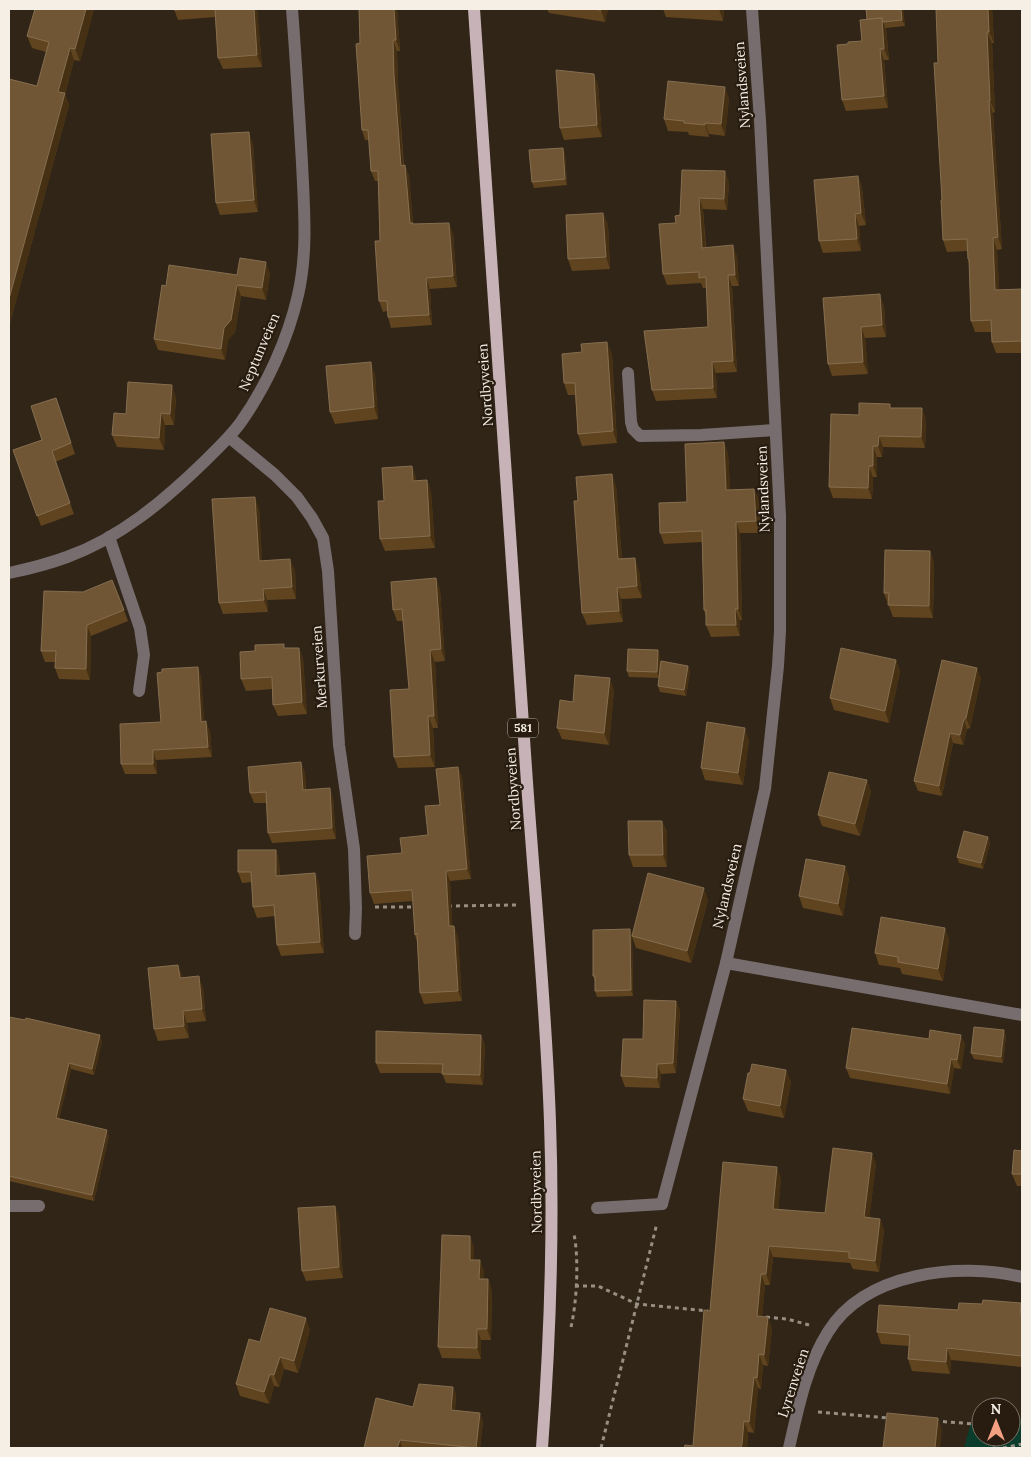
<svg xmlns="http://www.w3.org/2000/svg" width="1031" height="1457" font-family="Lora,serif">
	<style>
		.green { fill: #0c3c2b }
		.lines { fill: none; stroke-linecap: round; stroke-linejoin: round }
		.path { stroke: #988f84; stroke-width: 3; stroke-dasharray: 4 4; stroke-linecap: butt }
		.lane { stroke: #776d6f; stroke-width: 12 }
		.street { stroke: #776d6f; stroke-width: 12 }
		.primary { stroke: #c7b3b7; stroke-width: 12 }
		.wall { fill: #5f441f }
		.shaded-wall { fill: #463013 }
		.building { fill: #705634; stroke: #856e50 }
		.labels { text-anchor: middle; stroke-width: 4.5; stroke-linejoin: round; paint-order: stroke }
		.shield { fill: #271c0f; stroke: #b8b0a6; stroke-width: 1 }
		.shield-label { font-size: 12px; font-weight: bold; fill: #f6efe6 }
		.street-label { font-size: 14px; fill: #f6efe6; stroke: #271c0f }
	</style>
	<rect width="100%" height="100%" fill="#312518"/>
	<polygon class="green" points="981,1414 981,1437 1011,1437 1011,1418 1022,1419 1022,1448 964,1448 970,1426"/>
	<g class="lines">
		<g class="path">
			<polyline points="448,906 516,905"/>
			<polyline points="375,907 416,907"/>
			<polyline points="575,1286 598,1286 637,1304 708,1311"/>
			<polyline points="766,1317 787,1319 809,1325"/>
			<path d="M571,1327C577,1301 579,1259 574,1234"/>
			<polyline points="818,1412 889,1418"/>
			<polyline points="935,1421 975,1424 981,1431"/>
			<polyline points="987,1437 997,1448"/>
			<polyline points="601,1448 657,1223"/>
			<polyline points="1003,1448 1022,1444"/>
		</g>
		<g class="lane">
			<polyline points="628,373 631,422 633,429 640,436 701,435 775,430"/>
			<polyline points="109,537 140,628 144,655 139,691"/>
			<polyline points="9,1206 39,1206"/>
			<polyline points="597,1208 662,1204"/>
		</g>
		<g class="street">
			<polyline points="229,437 275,475 297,497 312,518 323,538 328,571 339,745 354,849 356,908 355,934"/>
			<path d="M9,573C28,569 48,564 67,557C120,538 165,500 205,461C218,448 231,436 241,422C267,385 288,339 298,295C308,252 304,207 302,163C299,112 296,60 292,9"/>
			<polyline points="726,963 1022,1015"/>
			<polyline points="662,1204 726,963 765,789 778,666 780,631 780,516 760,120 752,9"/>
			<path d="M789,1448C798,1409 806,1367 828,1332C865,1272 959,1262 1022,1277"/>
		</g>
		<path class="primary" d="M474,9C492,262 509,515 526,768C534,886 546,1004 550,1122C554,1231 550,1340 542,1448"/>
	</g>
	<g class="wall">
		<polygon points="35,9 94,9 80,61 74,60 65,95 69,105 9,327 9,79 37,86 46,52 32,48 27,36"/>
		<polygon points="174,9 257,9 262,67 223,69 218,58 215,17 178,20"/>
		<polygon points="359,9 397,9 400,51 397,51 398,85 404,165 405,165 409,176 413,224 453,233 457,287 430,289 432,325 391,328 388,317 387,311 383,312 379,301 380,241 378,181 375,181 371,171 369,140 365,140 362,130 360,43"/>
		<polygon points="547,9 608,9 605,22 549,13"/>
		<polygon points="663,9 724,9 723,21 666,17"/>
		<polygon points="903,9 905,26 886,28 889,60 884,60 888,108 846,111 842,100 848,44 862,41 867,20"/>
		<polygon points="936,9 992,9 994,43 992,43 995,112 993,113 1002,249 997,250 999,290 1022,289 1022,353 996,353 992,342 992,332 975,332 971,321 969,264 968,259 967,251 947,252 943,240 938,63"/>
		<polygon points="594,74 598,85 602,137 564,140 560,128"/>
		<polygon points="729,98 725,136 709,134 709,137 689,135 688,132 668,131 664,119"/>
		<polygon points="253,144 258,212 220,215 216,203"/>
		<polygon points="563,148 565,154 567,185 534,188 532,182"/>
		<polygon points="682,170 729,182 727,210 703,209 706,247 737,256 739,286 732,286 737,372 716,373 717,398 656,401 652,390 708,327 706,288 703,288 701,283 667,285 663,274 676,223 680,215"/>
		<polygon points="858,176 862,188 866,225 859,226 861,251 823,253 819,241"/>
		<polygon points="603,213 608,225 610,269 572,271 568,259"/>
		<polygon points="270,273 266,300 241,296 235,332 228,340 225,360 158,350 154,339 166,286 237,275"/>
		<polygon points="823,298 884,306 886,337 865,338 868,374 832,376 828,364"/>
		<polygon points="612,354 617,443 582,446 578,434 575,395 568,395 564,383"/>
		<polygon points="375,374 378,419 335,424 330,412"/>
		<polygon points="176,397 174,425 165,425 164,450 117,447 112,435 126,414"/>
		<polygon points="56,398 75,454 55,462 74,514 41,526 13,450 42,440"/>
		<polygon points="891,408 926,419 925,448 883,447 882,457 877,457 877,477 873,477 872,499 833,498 829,487 859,415"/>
		<polygon points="724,442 728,454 730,490 754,489 759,500 760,533 740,533 742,620 740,620 740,636 711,637 706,625 706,617 704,610 702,542 664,544 660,533 687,502"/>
		<polygon points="412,466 416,478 416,481 427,480 431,492 435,548 385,551 380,539 384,501"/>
		<polygon points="616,486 622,559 639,570 642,598 621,599 623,622 587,625 582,613"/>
		<polygon points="259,508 262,561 295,570 296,599 267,600 268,612 223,614 219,603"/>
		<polygon points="930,551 934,563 933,618 893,617 884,593"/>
		<polygon points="436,578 440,590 445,661 435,662 438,728 433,728 435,767 398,768 394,757 409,689 403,621 397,621 393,610"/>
		<polygon points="44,591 124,610 128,621 91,636 90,680 59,679 55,668 55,662 45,662 41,651"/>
		<polygon points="285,648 299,648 303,659 307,714 278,716 273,705 272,689 246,691 241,679"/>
		<polygon points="660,656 660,671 688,666 690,672 686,696 660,692 658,686 659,678 629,677 627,671"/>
		<polygon points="896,660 900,672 889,723 834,710 830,698"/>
		<polygon points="198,667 201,677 204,722 210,731 212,757 156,760 157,774 125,774 121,764 161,722"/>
		<polygon points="981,678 970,728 967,729 963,745 953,743 942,796 918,791 914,781"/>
		<polygon points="614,690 609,745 562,739 557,728"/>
		<polygon points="749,740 743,785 705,780 701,768"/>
		<polygon points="301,762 305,773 306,789 333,798 336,839 272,843 268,833 266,803 254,803 250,793"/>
		<polygon points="458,767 462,777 471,879 450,881 452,926 454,926 458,937 462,1001 424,1004 420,993 417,942 415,935 413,901 374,904 370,893 402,853 428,835 440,805"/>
		<polygon points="867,780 871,792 860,836 822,826 818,815"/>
		<polygon points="662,821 667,832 667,867 633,867 629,855"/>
		<polygon points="988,837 990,843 983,869 959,863 957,857"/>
		<polygon points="276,850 279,861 280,876 315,873 319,884 324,953 281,956 277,945 275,916 257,918 253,907 252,882 242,883 238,872"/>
		<polygon points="845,866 849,878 843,916 803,908 799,896"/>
		<polygon points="708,900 691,963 636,948 632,937 633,996 597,997 595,991 595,982 593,976 632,935"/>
		<polygon points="945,928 949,940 943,981 902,974 900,968 879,965 875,953"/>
		<polygon points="183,978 203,988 206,1021 187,1023 189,1038 158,1041 154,1029"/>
		<polygon points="676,1001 680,1011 676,1073 661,1074 660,1088 625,1087 621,1076 643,1039"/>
		<polygon points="9,1017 102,1041 94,1075 71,1069 59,1119 109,1136 94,1201 9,1181"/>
		<polygon points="1004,1030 1006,1036 1003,1063 974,1059 971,1053"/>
		<polygon points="481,1035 485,1045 483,1085 446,1083 442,1073 380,1073 376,1063"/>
		<polygon points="965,1044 961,1069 954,1068 950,1094 850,1078 846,1068"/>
		<polygon points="786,1070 791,1082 784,1118 748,1111 743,1099 750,1073"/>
		<polygon points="1022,1151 1022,1186 1017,1186 1012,1174"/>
		<polygon points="876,1164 869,1218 880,1219 884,1230 879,1272 853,1269 850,1263 773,1257 770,1285 765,1285 762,1316 772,1328 768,1366 763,1365 761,1389 758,1388 754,1433 748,1432 747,1448 684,1448 693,1446 710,1311 781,1178 778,1210 825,1213"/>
		<polygon points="335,1206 339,1217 343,1278 306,1281 302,1271"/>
		<polygon points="470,1236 474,1248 474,1260 484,1271 483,1279 488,1279 492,1291 491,1340 481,1340 481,1359 442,1358 438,1347"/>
		<polygon points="982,1304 1022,1306 1022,1367 951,1360 950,1374 912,1371 908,1359 909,1346 881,1344 877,1332 958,1310"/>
		<polygon points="310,1330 298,1373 284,1369 279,1387 274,1386 269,1404 240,1396 236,1384 260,1342"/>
		<polygon points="453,1387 456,1395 455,1410 483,1421 480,1448 364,1448 413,1407"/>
	</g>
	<g class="shaded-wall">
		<polygon points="86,9 94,9 80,61 75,49"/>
		<polygon points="254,9 257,9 262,67 257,55"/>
		<polygon points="394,9 397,9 400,51 396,40"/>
		<polygon points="601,9 608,9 605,22 601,10"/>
		<polygon points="719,9 724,9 723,21"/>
		<polygon points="901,9 903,9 905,26 902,20"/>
		<polygon points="988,9 992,9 994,43 989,32"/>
		<polygon points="882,18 886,30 889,60 884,49"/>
		<polygon points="987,32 992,43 995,112 990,101"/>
		<polygon points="393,40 397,51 398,85 404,176 401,166 394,75"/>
		<polygon points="70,48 74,60 65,95 69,105 9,327 9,299 58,92"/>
		<polygon points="880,49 884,60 888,108 884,96"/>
		<polygon points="594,74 598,85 602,137 597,125"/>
		<polygon points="725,87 729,98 725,136 721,124"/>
		<polygon points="989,101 993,113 1002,249 998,237"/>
		<polygon points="705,123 709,134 709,137 705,125"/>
		<polygon points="249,132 253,144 258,212 254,200"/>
		<polygon points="563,148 565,154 567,185 565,179"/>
		<polygon points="405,165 409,176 413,224 416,233 410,223"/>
		<polygon points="725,171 729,182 727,210 724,199"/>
		<polygon points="858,176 862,188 866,225 861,213"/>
		<polygon points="699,198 703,209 706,258 702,248"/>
		<polygon points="603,213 608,225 610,269 606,257"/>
		<polygon points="855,214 859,226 861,251 857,239"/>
		<polygon points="449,223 453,233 457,287 453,276"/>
		<polygon points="993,238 997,250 1000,302 995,290"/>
		<polygon points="733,245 737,256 739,286 735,275"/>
		<polygon points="266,262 270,273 266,300 262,288"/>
		<polygon points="728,275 732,286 737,372 733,361"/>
		<polygon points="426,278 430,289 432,325 429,315"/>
		<polygon points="237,285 241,296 235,332 228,340 225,360 221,349 224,328"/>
		<polygon points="880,294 884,306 886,337 882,325"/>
		<polygon points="861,327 865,338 868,374 863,362"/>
		<polygon points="607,342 612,354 617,443 613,431"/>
		<polygon points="371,362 375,374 378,419 374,407"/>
		<polygon points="712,362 716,373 717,398 713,388"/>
		<polygon points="172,385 176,397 174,425 170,414"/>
		<polygon points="922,408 926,419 925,448 921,437"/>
		<polygon points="161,413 165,425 164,450 159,438"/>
		<polygon points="879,436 883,447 882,457 878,446"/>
		<polygon points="724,442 728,454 731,502 726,490"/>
		<polygon points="873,446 877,457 877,477 873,466"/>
		<polygon points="412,466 416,478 417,493 413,481"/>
		<polygon points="869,466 873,477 872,499 868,488"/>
		<polygon points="612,474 616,486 623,571 618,559"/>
		<polygon points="427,480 431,492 435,548 430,536"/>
		<polygon points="754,489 759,500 760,533 756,521"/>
		<polygon points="255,497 259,508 263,572 259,561"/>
		<polygon points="736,522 740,533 742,620 738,609"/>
		<polygon points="930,551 934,563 933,618 929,606"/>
		<polygon points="635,558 639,570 642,598 637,586"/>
		<polygon points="290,559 295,570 296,599 292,587"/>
		<polygon points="436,578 440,590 445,661 441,649"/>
		<polygon points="617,588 621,599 623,622 619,611"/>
		<polygon points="263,589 267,600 268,612 264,600"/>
		<polygon points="735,609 740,620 740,636 736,625"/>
		<polygon points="87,625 91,636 90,680 86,669"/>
		<polygon points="299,648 303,659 307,714 302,702"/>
		<polygon points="430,650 435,662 438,728 434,716"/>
		<polygon points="658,650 660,656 659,678 657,672"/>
		<polygon points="896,660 900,672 889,723 885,711"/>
		<polygon points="688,666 690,672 686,696 684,690"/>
		<polygon points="198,667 201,677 205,732 201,722"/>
		<polygon points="977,668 981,678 970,728 966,718"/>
		<polygon points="610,678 614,690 609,745 604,733"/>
		<polygon points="428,716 433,728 435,767 430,755"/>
		<polygon points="964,719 967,729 963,745 960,735"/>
		<polygon points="206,721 210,731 212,757 208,747"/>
		<polygon points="745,728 749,740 743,785 738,773"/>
		<polygon points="950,733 953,743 942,796 939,786"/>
		<polygon points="153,750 156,760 157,774 153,764"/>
		<polygon points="301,762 305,773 306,800 303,790"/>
		<polygon points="458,767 462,777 471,879 467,869"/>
		<polygon points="867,780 871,792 860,836 855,824"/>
		<polygon points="330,788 333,798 336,839 332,828"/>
		<polygon points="662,821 667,832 667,867 663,855"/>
		<polygon points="988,837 990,843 983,869 981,863"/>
		<polygon points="276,850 279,861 280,887 276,876"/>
		<polygon points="845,866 849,878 843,916 838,904"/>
		<polygon points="446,871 450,881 453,937 449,926"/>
		<polygon points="315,873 319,884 324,953 320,942"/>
		<polygon points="704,888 708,900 691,963 687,951"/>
		<polygon points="454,926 458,937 462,1001 458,991"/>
		<polygon points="945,928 949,940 943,981 938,969"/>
		<polygon points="630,929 632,935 633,996 631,990"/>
		<polygon points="178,965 183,977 184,990 180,978"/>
		<polygon points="199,976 203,988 206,1021 202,1009"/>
		<polygon points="676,1001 680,1011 676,1073 673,1063"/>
		<polygon points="183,1011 187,1023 189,1038 184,1026"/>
		<polygon points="1004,1030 1006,1036 1003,1063 1001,1057"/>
		<polygon points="100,1035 102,1041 94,1075 92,1069"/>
		<polygon points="481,1035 485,1045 483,1085 480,1075"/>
		<polygon points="961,1035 965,1044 961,1069 957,1060"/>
		<polygon points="951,1059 954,1068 950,1094 947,1084"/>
		<polygon points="69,1063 71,1069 58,1124 56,1118"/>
		<polygon points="657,1064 661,1074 660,1088 657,1078"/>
		<polygon points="786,1070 791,1082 784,1118 780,1106"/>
		<polygon points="107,1130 109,1136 94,1201 92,1195"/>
		<polygon points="872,1153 876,1164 868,1229 864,1217"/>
		<polygon points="777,1167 781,1178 777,1220 773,1209"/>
		<polygon points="335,1206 339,1217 343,1278 339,1267"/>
		<polygon points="880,1219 884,1230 879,1272 875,1261"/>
		<polygon points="470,1236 474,1248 474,1271 470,1260"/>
		<polygon points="769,1246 773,1257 770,1285 766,1274"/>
		<polygon points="480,1260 484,1271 483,1290 479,1279"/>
		<polygon points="761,1274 765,1285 761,1327 757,1316"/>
		<polygon points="488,1279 492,1291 491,1340 487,1329"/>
		<polygon points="1021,1303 1022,1306 1022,1321 1020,1315"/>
		<polygon points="768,1317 772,1328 768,1366 764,1355"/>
		<polygon points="306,1318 310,1330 298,1373 294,1361"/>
		<polygon points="477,1329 481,1340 481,1359 477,1348"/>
		<polygon points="947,1348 951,1360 950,1374 946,1362"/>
		<polygon points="759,1354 763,1365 761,1389 757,1378"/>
		<polygon points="280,1357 284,1369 279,1387 274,1375"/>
		<polygon points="270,1374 274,1386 269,1404 264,1392"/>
		<polygon points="754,1377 758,1388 754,1433 749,1422"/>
		<polygon points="453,1387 456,1395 454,1418 451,1410"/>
		<polygon points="480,1413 483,1421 480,1448 476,1448"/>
		<polygon points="938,1418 942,1430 940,1448 935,1448"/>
		<polygon points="744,1421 748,1432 747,1448 741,1448"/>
		<polygon points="400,1440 402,1448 397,1448"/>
	</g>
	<g class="building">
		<polygon points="35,9 86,9 75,49 70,48 58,92 65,93 9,299 9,79 37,86 49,42 27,36"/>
		<polygon points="174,9 191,9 174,10"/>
		<polygon points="215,9 254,9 257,55 218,58"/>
		<polygon points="359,9 394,9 396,40 393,40 394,75 401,166 405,165 410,223 413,223 413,224 449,223 453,276 426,278 429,315 388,317 387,301 379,301 375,241 380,241 378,171 371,171 368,130 362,130 356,44 360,43"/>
		<polygon points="591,9 601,9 601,10"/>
		<polygon points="866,9 901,9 902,20 883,22 882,18 867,19"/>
		<polygon points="936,9 988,9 989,32 987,32 990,101 989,101 998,237 993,238 995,290 1022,289 1022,341 992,342 991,320 971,321 969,259 968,259 967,239 943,240 941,200 942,200 934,63 938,63"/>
		<polygon points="882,18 884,49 880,49 884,96 842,100 837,45 848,44 848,42 862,41 860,20"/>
		<polygon points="556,70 594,74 597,125 560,128"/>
		<polygon points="668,81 725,87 721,124 705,123 705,125 684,123 684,121 664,119"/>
		<polygon points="249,132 254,200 216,203 211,134"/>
		<polygon points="563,148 565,179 532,182 529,150"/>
		<polygon points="682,170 725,171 724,199 699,198 702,248 733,245 735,275 728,275 733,361 712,362 713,388 652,390 644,331 708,327 706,277 699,278 699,272 663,274 659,224 676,223 675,216 680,215"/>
		<polygon points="858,176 861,213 855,214 857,239 819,241 814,180"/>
		<polygon points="603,213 606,257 568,259 566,215"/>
		<polygon points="240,258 266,262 262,288 237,285 231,320 224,328 221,349 154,339 162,285 166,286 169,265 237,275"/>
		<polygon points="880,294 882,325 861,327 863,362 828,364 823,298"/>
		<polygon points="607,342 613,431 578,434 575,383 564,383 562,354 582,352 581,344"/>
		<polygon points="371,362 374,407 330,412 326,366"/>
		<polygon points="128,382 172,385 170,414 161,413 159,438 112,435 114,413 126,414"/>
		<polygon points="56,398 71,443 52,451 70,503 37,516 13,450 42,440 31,406"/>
		<polygon points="859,403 890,404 890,408 922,408 921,437 879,436 878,446 873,446 873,466 869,466 868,488 829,487 831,414 859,415"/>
		<polygon points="724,442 726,490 754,489 756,521 736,522 738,609 735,609 736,625 706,625 706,610 704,610 702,531 660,533 659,503 687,502 685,444"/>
		<polygon points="412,466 413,481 427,480 430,536 380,539 378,501 384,501 382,468"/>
		<polygon points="612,474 618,559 635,558 637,586 617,588 619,611 582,613 574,501 578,501 576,477"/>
		<polygon points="255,497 259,561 290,559 292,587 263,589 264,600 219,603 212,499"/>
		<polygon points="885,550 930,551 929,606 888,605 889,593 884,593"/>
		<polygon points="436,578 441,649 430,650 434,716 428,716 430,755 394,757 390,690 409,689 402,609 393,610 391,582"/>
		<polygon points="112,580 124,610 87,625 86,669 55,668 56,651 41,651 44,591 83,592"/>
		<polygon points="284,644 284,648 299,648 302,702 273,705 272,677 241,679 240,652 255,651 255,645"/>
		<polygon points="841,648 896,660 885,711 830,698"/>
		<polygon points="628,649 658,650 657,672 627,671"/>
		<polygon points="942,660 977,668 966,718 964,719 960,735 950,733 939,786 914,781"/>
		<polygon points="661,661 688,666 684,690 658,686"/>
		<polygon points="198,667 201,722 206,721 208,747 153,750 153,764 121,764 120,724 161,722 157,673 162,672 162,669"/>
		<polygon points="575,675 610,678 604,733 557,728 560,700 573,702"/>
		<polygon points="707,722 745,728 738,773 701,768"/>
		<polygon points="301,762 303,790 330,788 332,828 268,833 266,792 250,793 248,767"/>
		<polygon points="458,767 467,869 446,871 449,926 454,926 458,991 420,993 417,933 415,935 412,890 370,893 367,856 402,853 400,838 428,835 425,806 440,805 436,769"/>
		<polygon points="829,772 867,780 855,824 818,815"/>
		<polygon points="628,821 662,821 663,855 629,855"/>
		<polygon points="964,831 988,837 981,863 957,857"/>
		<polygon points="238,850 276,850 276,876 315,873 320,942 277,945 274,905 253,907 251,872 238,872"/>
		<polygon points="806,859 845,866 838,904 799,896"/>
		<polygon points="648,873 704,888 687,951 632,936"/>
		<polygon points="881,917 945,928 938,969 898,962 898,957 875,953"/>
		<polygon points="630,929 631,990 595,991 595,976 593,976 593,930"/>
		<polygon points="178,965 180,978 199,976 202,1009 183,1011 184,1026 154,1029 148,968"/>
		<polygon points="644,1000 676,1001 673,1063 657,1064 657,1078 621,1076 623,1039 643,1039"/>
		<polygon points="9,1017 25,1020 26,1018 100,1035 92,1069 69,1063 56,1118 107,1130 92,1195 9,1176"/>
		<polygon points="974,1027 1004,1030 1001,1057 971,1053"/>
		<polygon points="852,1028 929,1039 930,1030 961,1035 957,1060 951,1059 947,1084 846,1068"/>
		<polygon points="376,1031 481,1035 480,1075 442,1074 443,1064 376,1063"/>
		<polygon points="752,1064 786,1070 780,1106 743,1099 748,1073 750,1073"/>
		<polygon points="833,1148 872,1153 864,1217 880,1219 875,1261 849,1258 849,1252 769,1246 766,1274 761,1274 757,1316 768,1317 764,1355 759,1354 757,1378 754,1377 749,1422 744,1421 742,1444 741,1448 684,1448 685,1445 693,1446 704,1310 710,1311 723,1162 777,1167 773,1209 825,1213"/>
		<polygon points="1014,1150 1022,1151 1022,1174 1012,1174"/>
		<polygon points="335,1206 339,1267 302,1271 298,1208"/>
		<polygon points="442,1235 470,1236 470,1260 480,1260 479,1279 488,1279 487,1329 477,1329 477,1348 438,1347"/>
		<polygon points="983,1300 1021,1303 1020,1315 1022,1315 1022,1356 947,1348 946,1362 908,1359 910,1335 877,1332 879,1305 958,1310 959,1303 982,1304"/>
		<polygon points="270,1308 306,1318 294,1361 280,1357 274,1375 270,1374 264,1392 236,1384 249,1339 260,1342"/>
		<polygon points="419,1384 453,1387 451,1410 480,1413 476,1448 400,1440 397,1448 364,1448 376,1398 413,1407"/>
		<polygon points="887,1413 938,1418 935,1448 883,1448"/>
	</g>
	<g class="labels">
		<rect class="shield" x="508" y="718.5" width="30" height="19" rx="4"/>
		<g class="shield-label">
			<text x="523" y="732">581</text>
		</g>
		<g class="street-label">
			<text transform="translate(742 85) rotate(-94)" y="5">Nylandsveien</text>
			<text transform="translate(259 352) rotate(-67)" y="5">Neptunveien</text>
			<text transform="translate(485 385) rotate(-94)" y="5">Nordbyveien</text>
			<text transform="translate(763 489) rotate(-92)" y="5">Nylandsveien</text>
			<text transform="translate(319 667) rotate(-94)" y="5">Merkurveien</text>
			<text transform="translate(513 789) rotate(-94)" y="5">Nordbyveien</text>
			<text transform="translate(727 886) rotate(-77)" y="5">Nylandsveien</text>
			<text transform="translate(536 1192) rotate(-91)" y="5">Nordbyveien</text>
			<text transform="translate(793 1383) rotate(-72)" y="5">Lyrenveien</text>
		</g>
	</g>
	<rect width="1031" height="1457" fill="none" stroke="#f6efe6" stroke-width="20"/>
	<g transform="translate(996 1422)"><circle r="24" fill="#271c0f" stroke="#7a7065"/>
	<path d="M0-4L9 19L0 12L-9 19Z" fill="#f39f82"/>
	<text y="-8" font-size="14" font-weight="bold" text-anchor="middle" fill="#f6efe6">N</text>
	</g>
</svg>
